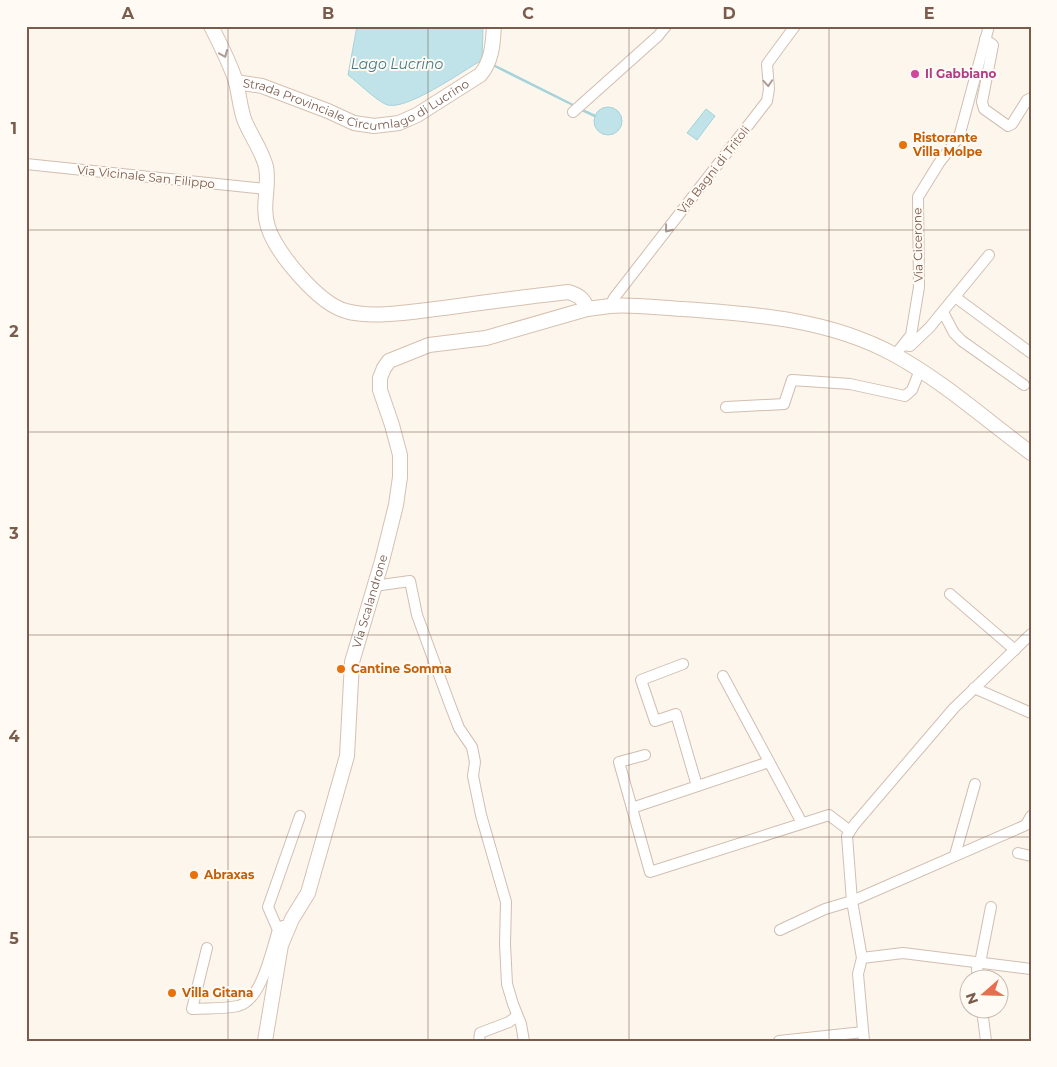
<svg xmlns="http://www.w3.org/2000/svg" width="1057" height="1067" font-family="Montserrat,sans-serif">
	<style>
		.water { fill: #bfe3e8; stroke: #a5d3da }
		.lines { fill: none; stroke-linecap: round; stroke-linejoin: round }
		.stream { stroke: #a5d3da; stroke-width: 2.5 }
		.street-casing { stroke: #d1beb0; stroke-width: 12 }
		.secondary-casing { stroke: #d6c0b0; stroke-width: 16 }
		.street { stroke: #fff; stroke-width: 10 }
		.secondary { stroke: #fff; stroke-width: 14 }
		.oneway { stroke: #af9d94 }
		.grid { fill: none; stroke: #7a5c4d; stroke-width: 1; stroke-opacity: 0.55 }
		.hotel-dot { fill: #d1479c; stroke: #fffaf3; stroke-width: 2 }
		.food-dot { fill: #e8710a; stroke: #fffaf3; stroke-width: 2 }
		.labels { text-anchor: middle; stroke-width: 4; stroke-linejoin: round; paint-order: stroke }
		.hotel-label { font-size: 12px; font-weight: bold; fill: #b23c85; stroke: #fffaf3; text-anchor: start }
		.street-label { font-size: 12px; fill: #7a5c4d; stroke: #fffaf3 }
		.food-label { font-size: 12px; font-weight: bold; fill: #c56008; stroke: #fffaf3; text-anchor: start }
		.water-label { font-size: 14px; font-style: italic; fill: #437c86; stroke: #fffaf3 }
		.neatline { fill: none; stroke: #7a5c4d; stroke-width: 2 }
		.grid-label { font-size: 16px; text-anchor: middle; font-weight: bold; fill: #7a5c4d }
	</style>
	<rect width="100%" height="100%" fill="#fdf6ec"/>
	<g class="water">
		<path d="M357,26H483L482,60C464,70 403,114 385,104C372,97 360,84 348,75Z"/>
		<circle cx="608" cy="121" r="14"/>
		<polygon points="706,109 715,116 697,140 687,133"/>
	</g>
	<g class="lines">
		<g class="stream">
			<polyline points="493,65 575,106"/>
			<polyline points="580,109 595,116"/>
		</g>
		<g class="street-casing">
			<g id="street">
				<polyline points="985,39 993,45 982,102 984,109 1008,126 1012,124 1027,100 1031,98"/>
				<polyline points="573,112 658,36 666,26"/>
				<polyline points="26,164 266,189"/>
				<polyline points="955,297 1031,353"/>
				<polyline points="610,306 614,298 767,101 769,89 767,64 795,26"/>
				<polyline points="943,312 954,333 962,341 1024,385"/>
				<polyline points="904,345 910,346 930,327 989,255"/>
				<polyline points="895,355 911,335 919,287 918,197 939,163 959,137 989,26"/>
				<polyline points="726,407 784,404 792,380 850,384 905,396 912,390 920,370"/>
				<polyline points="374,586 410,581 417,615 449,702 459,728 472,747 475,762 473,776 481,815 506,902 505,944 507,984 513,1004 521,1024 524,1041"/>
				<polyline points="950,594 1015,650"/>
				<polyline points="1031,634 954,708 854,825 847,836 852,901 862,958 903,953 1031,969"/>
				<polyline points="683,664 641,680 655,721 676,714 697,786"/>
				<polyline points="723,676 802,823"/>
				<polyline points="974,688 1031,713"/>
				<polyline points="645,755 619,762 650,872 829,815 850,831"/>
				<polyline points="632,808 769,762"/>
				<polyline points="1018,853 1031,856"/>
				<polyline points="955,855 975,784"/>
				<polyline points="283,926 278,930 268,907 300,816"/>
				<polyline points="780,930 825,909 852,901 1026,825 1031,816"/>
				<path d="M207,948L192,1009C207,1008 224,1009 238,1006C262,1000 271,951 278,930"/>
				<polyline points="862,958 858,974 864,1041"/>
				<polyline points="978,980 977,968 980,963 991,907"/>
				<polyline points="982,1010 986,1041"/>
				<polyline points="479,1041 480,1033 509,1022 517,1016"/>
				<polyline points="779,1041 863,1032"/>
			</g>
		</g>
		<g class="secondary-casing">
			<g id="secondary">
				<path d="M211,26C220,44 230,63 236,82C239,94 240,107 244,119C250,135 262,150 266,167C270,186 261,206 268,227C276,253 319,304 346,311C372,319 416,311 444,308C485,302 526,297 568,292C578,295 584,298 587,309"/>
				<path id="s1" d="M236,82L262,86L328,111L354,123L374,126L399,123L417,115L480,75C492,62 493,43 494,26"/>
				<path id="s2" d="M265,1041L281,945L292,919L308,893L347,756L352,662L382,561L396,505L400,477V455L392,425L380,390V378L384,368L389,361L429,345L486,338L587,309L610,306C633,304 658,308 682,309C755,314 829,319 895,355C944,382 986,420 1031,453"/>
			</g>
		</g>
		<use href="#street" class="street"/>
		<use href="#secondary" class="secondary"/>
	</g>
	<defs><path id="oneway-chevron" d="M-2-3.5L2.5 0L-2 3.5" fill="none" stroke-width="1.6" stroke-linecap="round" stroke-linejoin="round" transform="scale(1.25)"/></defs>
	<g class="oneway">
		<use href="#oneway-chevron" transform="translate(224 54) rotate(67)"/>
		<use href="#oneway-chevron" transform="translate(768 83) rotate(86)"/>
		<use href="#oneway-chevron" transform="translate(668 229) rotate(128)"/>
	</g>
	<path class="grid" d="M228,26V1041M428,26V1041M629,26V1041M829,26V1041M26,230H1031M26,432H1031M26,635H1031M26,837H1031"/>
	<circle class="hotel-dot" cx="915" cy="74" r="5"/>
	<g class="food-dot">
		<circle cx="903" cy="145" r="5"/>
		<circle cx="341" cy="669" r="5"/>
		<circle cx="194" cy="875" r="5"/>
		<circle cx="172" cy="993" r="5"/>
	</g>
	<g class="labels">
		<g class="hotel-label">
			<text x="925" y="78">Il Gabbiano</text>
		</g>
		<g class="street-label">
			<text dy="4" stroke="none"><textPath href="#s1" startOffset="129">Strada Provinciale Circumlago di Lucrino</textPath></text>
			<text transform="translate(714 170) rotate(-52)" y="4">Via Bagni di Tritoli</text>
			<text transform="translate(146 177) rotate(6)" y="4">Via Vicinale San Filippo</text>
			<text transform="translate(918 245) rotate(-91)" y="4">Via Cicerone</text>
			<text dy="4" stroke="none"><textPath href="#s2" startOffset="456">Via Scalandrone</textPath></text>
		</g>
		<g class="food-label">
			<text x="913" y="142">Ristorante<tspan x="913" dy="14">Villa Molpe</tspan></text>
			<text x="351" y="673">Cantine Somma</text>
			<text x="204" y="879">Abraxas</text>
			<text x="182" y="997">Villa Gitana</text>
		</g>
		<g class="water-label">
			<text x="397" y="69">Lago Lucrino</text>
		</g>
	</g>
	<rect width="1057" height="1067" fill="none" stroke="#fffaf3" stroke-width="55"/>
	<g transform="translate(984 994) rotate(250)"><circle r="24" fill="#fffaf3" stroke="#cabbb1"/>
	<path d="M0-4L9 19L0 12L-9 19Z" fill="#e76f51"/>
	<text y="-8" font-size="14" font-weight="bold" text-anchor="middle" fill="#7a5c4d">N</text>
	</g>
	<rect x="28" y="28" width="1002" height="1012" class="neatline"/>
	<g class="grid-label">
		<text x="128" y="19">A</text>
		<text x="328" y="19">B</text>
		<text x="528" y="19">C</text>
		<text x="729" y="19">D</text>
		<text x="929" y="19">E</text>
		<text x="14" y="134">1</text>
		<text x="14" y="337">2</text>
		<text x="14" y="539">3</text>
		<text x="14" y="742">4</text>
		<text x="14" y="944">5</text>
	</g>
</svg>
